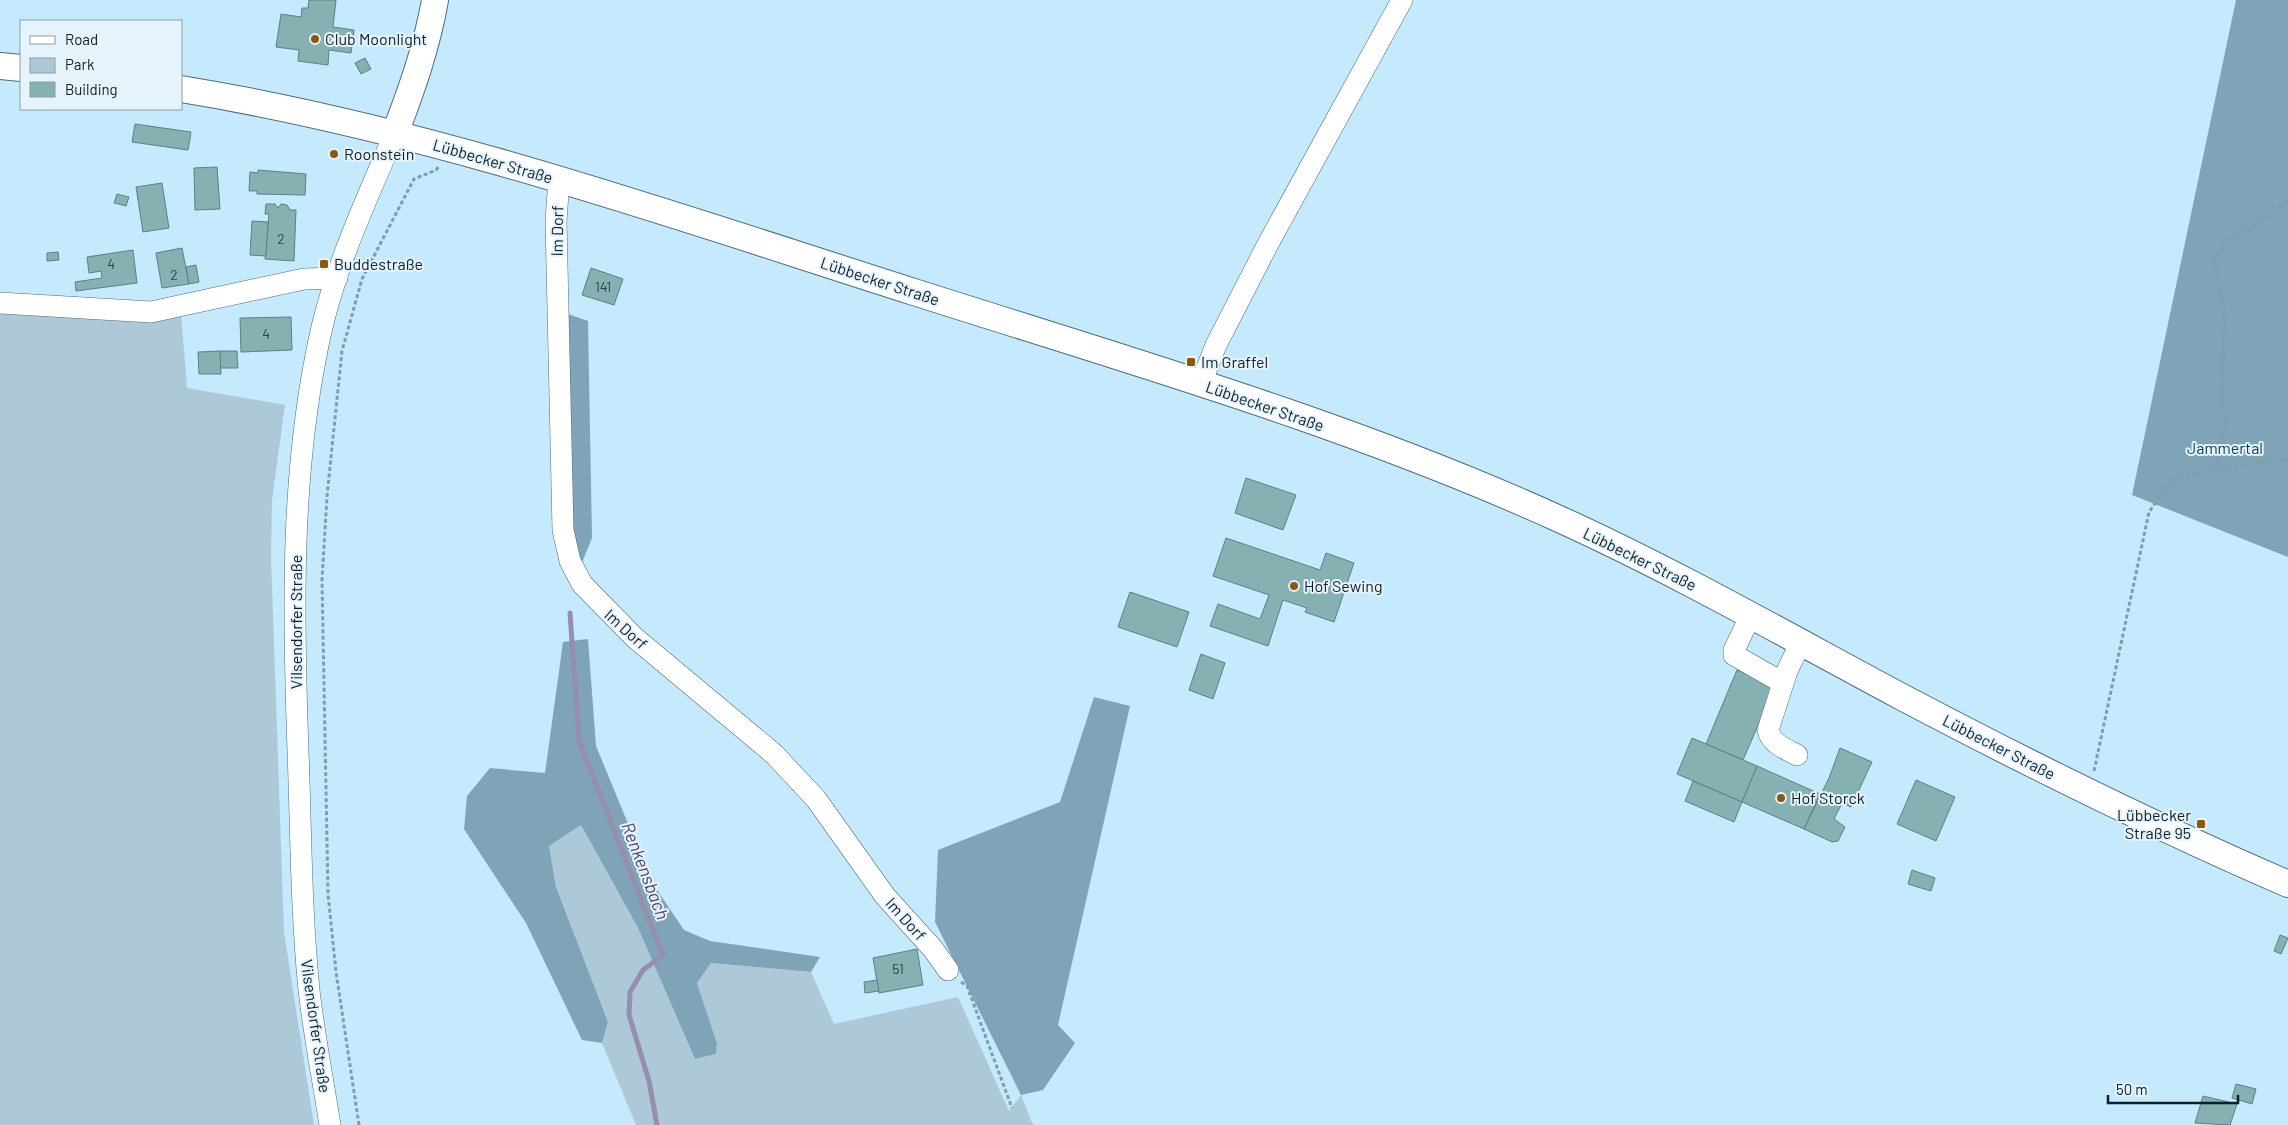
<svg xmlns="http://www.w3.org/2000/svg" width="2288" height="1125" font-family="Barlow,sans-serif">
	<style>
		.green { fill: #adc8d6 }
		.forest { fill: #7fa4b7 }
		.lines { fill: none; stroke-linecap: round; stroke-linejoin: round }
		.stream { stroke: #968eaf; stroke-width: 5 }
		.building { fill: #85b1b2; stroke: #588283 }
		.minor-casing { stroke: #4b6c7d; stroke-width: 22 }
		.major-casing { stroke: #4b6c7d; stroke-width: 28 }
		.path { stroke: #819dac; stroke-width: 3; stroke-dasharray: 4 2.5; stroke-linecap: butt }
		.minor { stroke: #fff; stroke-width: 21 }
		.major { stroke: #fff; stroke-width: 26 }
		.poi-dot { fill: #8e580a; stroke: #e5f3fb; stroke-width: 2 }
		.labels { text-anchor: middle; stroke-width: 4; stroke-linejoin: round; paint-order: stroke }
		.number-label { font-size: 14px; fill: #2d4348 }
		.poi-label { font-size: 16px; fill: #101e25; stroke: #e5f3fb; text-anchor: start }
		.street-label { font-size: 16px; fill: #101e25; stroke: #e5f3fb }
		.park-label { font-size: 16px; fill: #083d52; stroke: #e5f3fb }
		.water-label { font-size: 18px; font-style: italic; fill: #514272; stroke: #e5f3fb }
	</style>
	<rect width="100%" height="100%" fill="#c5eafd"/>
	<g class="green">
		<polygon points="0,310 181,314 187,388 285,405 272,500 271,556 284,932 314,1125 0,1125"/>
		<polygon points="581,825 638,928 695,1059 716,1054 717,1042 697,983 711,963 811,972 834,1024 958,997 1009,1111 1021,1095 1033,1125 636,1125 602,1043 608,1022 556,887 549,846"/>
	</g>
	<g class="forest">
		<polygon points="2236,0 2288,0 2288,557 2132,495"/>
		<polygon points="565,313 588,321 592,538 579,570 568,538"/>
		<polygon points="588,639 596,746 653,884 684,930 710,941 820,957 811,972 711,963 697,983 717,1043 716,1054 695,1059 638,928 581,825 549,846 556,887 608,1022 602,1043 582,1040 526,923 464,829 467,796 490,768 545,773 563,642"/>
		<polygon points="1094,697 1130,706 1058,1025 1075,1043 1043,1090 1021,1095 935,922 938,850 1060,802"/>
	</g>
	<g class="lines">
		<polyline class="stream" points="570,613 579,741 663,955 643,970 630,992 629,1015 649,1081 657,1125"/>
	</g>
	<g class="building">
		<polygon points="309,0 336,0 333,27 354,30 351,53 329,50 328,65 298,61 299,50 276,47 281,14 301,17 302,8 308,8"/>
		<polygon points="365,58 371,69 361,74 355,63"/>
		<polygon points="135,124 191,132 188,150 132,142"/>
		<polygon points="217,167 220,209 195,210 194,168"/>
		<polygon points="258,170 306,174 305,195 257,194 257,191 249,191 250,172 258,173"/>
		<polygon points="162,183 169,228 143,232 136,187"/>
		<polygon points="117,194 129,197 126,206 114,203"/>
		<polygon points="266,204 275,204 278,208 281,204 287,205 290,210 296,210 294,261 265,259 269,214 265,214"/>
		<polygon points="252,221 268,222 266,256 250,255"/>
		<polygon points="182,248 189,284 162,288 156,253"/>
		<polygon points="133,250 137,283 76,291 75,282 102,278 101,271 89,273 87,257"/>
		<polygon points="58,252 59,260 47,261 47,253"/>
		<polygon points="196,265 199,282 189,284 186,267"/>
		<polygon points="591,268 623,279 614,305 582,295"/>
		<polygon points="291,317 292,350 241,352 240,318"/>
		<polygon points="220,351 237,351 238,368 220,368"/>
		<polygon points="220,351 221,374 199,374 198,352"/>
		<polygon points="1246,478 1296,495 1283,530 1235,513"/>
		<polygon points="1226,538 1320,570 1326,553 1354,563 1334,622 1305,612 1307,608 1283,600 1268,646 1210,626 1218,604 1260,619 1269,595 1213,576"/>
		<polygon points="1130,592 1189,612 1177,647 1118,627"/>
		<polygon points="1201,654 1225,663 1213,699 1189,690"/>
		<polygon points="1737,670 1775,686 1743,760 1706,744"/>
		<polygon points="1692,738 1757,766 1742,802 1677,774"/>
		<polygon points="1840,748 1872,762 1851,807 1842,803 1834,819 1845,827 1838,841 1832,842 1804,829 1829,778"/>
		<polygon points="1757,766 1820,794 1804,829 1742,802"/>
		<polygon points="1916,780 1955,797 1936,841 1897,824"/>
		<polygon points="1693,781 1742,802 1734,822 1685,801"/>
		<polygon points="1912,870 1935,878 1931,891 1908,884"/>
		<polygon points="2280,935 2288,938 2281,954 2274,951"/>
		<polygon points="917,949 923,985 879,993 873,958"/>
		<polygon points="877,980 879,991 865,993 864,982"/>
		<polygon points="2236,1084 2256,1089 2252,1104 2232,1098"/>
		<polygon points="2203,1096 2237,1104 2230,1125 2195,1123"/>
	</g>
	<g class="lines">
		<g class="minor-casing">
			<g id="minor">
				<polyline points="559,179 556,221 563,530 570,561 582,584 635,638 774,754 816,799 885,896 933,949 948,970"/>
				<polyline points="0,303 151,312 304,279 337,278"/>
				<polyline points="1201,383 1216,345 1269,242 1402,0"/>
				<polyline points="1751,615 1734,650 1734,655 1783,683"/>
				<path d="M1797,755C1786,749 1771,744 1768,730L1787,671L1801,642"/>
				<path d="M330,1125C323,1080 314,1035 309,990C301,911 301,831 298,751C293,610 290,466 322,327C338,260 368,196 395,133"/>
			</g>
		</g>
		<g class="major-casing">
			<g id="major">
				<polyline points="0,66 21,68"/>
				<path d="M181,89C432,130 672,215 914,292C1130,361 1350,424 1557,518C1674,571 1786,635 1900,696C2027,763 2156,827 2288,884"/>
				<path d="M395,133C412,89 427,46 435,0"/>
			</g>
		</g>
		<g class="path">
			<polyline points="2288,202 2225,243 2214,260 2225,311 2221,397 2226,421 2216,468 2288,459"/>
			<polyline points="2094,771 2149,512 2171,481 2216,468"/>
			<polyline points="961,982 967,986 1012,1108"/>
			<polyline points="359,1125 336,972 328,894 322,580 327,496 342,351 362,279 414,179 436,170 439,166"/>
		</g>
		<use href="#minor" class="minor"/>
		<use href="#major" class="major"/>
	</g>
	<g class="poi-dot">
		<circle cx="315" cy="39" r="5"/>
		<circle cx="334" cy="154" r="5"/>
		<rect x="319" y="259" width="10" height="10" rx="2.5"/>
		<rect x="1186" y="357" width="10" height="10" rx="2.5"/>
		<circle cx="1294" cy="586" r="5"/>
		<circle cx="1781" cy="798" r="5"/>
		<rect x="2196" y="819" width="10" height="10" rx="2.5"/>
	</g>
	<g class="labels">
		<g class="number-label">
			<text x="281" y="244">2</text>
			<text x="111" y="269">4</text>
			<text x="174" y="280">2</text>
			<text x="603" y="292">141</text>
			<text x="266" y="339">4</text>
			<text x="898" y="974">51</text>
		</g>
		<g class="poi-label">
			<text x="325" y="45">Club Moonlight</text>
			<text x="344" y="160">Roonstein</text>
			<text x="334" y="270">Buddestraße</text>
			<text x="1201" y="368">Im Graffel</text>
			<text x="1304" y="592">Hof Sewing</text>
			<text x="1791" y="804">Hof Storck</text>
			<text x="2191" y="821" text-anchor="end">Lübbecker<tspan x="2191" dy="18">Straße 95</tspan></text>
		</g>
		<g class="street-label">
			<text transform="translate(493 161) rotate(16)" y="6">Lübbecker Straße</text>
			<text transform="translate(557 231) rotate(-89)" y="6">Im Dorf</text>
			<text transform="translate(880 281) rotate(18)" y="6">Lübbecker Straße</text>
			<text transform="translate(1265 406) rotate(19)" y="6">Lübbecker Straße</text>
			<text transform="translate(1640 559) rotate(26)" y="6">Lübbecker Straße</text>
			<text transform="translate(296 622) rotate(-90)" y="6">Vilsendorfer Straße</text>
			<text transform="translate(626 629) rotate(42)" y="6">Im Dorf</text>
			<text transform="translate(1999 747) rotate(27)" y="6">Lübbecker Straße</text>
			<text transform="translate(906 919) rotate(48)" y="6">Im Dorf</text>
			<text transform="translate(316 1026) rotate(82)" y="6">Vilsendorfer Straße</text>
		</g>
		<g class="park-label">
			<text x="2225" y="454">Jammertal</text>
		</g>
		<g class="water-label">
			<text transform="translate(645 871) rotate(69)" y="6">Renkensbach</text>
		</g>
	</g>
	<rect x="20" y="20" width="162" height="90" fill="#e5f3fb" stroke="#909ea5"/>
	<rect x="30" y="36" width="25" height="8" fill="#ffffff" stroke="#909ea5"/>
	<text x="65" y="45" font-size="15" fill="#101e25">Road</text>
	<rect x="30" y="58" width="25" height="15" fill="#adc8d6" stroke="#909ea5"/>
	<text x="65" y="70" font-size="15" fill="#101e25">Park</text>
	<rect x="30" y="82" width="25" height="15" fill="#85b1b2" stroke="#909ea5"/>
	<text x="65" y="95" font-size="15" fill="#101e25">Building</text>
	<path d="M2108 1095v8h130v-8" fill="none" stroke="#101e25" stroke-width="2.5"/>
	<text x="2116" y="1095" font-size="15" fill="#101e25" stroke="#e5f3fb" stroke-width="4" paint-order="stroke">50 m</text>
</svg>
